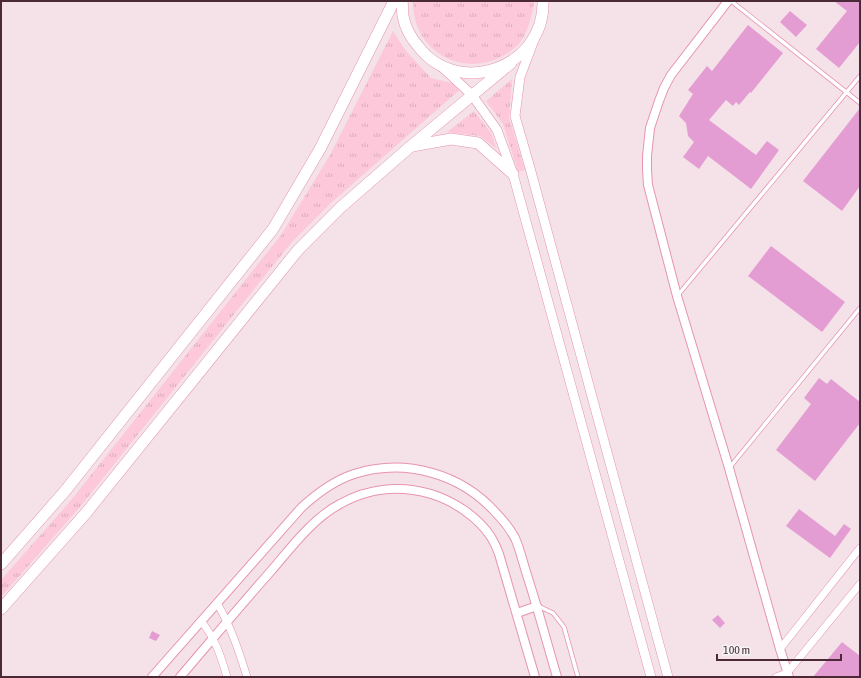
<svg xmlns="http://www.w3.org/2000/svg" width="861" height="678" font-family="'Asap Condensed',sans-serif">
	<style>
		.grass { fill: url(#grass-tufts) }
		.building { fill: #e49dd3 }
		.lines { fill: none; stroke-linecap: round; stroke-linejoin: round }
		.service-casing { stroke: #e793b3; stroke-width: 5 }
		.minor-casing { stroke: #e793b3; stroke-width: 8 }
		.tertiary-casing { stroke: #e793b3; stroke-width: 10 }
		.secondary-casing { stroke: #e793b3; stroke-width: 10 }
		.primary-casing { stroke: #e793b3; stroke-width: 12 }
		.service { stroke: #fff; stroke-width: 3.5 }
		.minor { stroke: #fff; stroke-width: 7 }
		.tertiary { stroke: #fff; stroke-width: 8 }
		.secondary { stroke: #fff; stroke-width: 9 }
		.primary { stroke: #fff; stroke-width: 11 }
	</style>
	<defs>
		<pattern id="grass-tufts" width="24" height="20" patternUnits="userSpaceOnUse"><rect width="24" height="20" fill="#fdc8da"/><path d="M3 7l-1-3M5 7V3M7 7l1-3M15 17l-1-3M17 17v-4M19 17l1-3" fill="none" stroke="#daacbc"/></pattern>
	</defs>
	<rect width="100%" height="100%" fill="#f4e2e8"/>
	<g class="grass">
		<path d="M413,1H533L534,4C531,17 529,29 521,41C515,49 506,55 497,59C455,76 412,47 413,1Z"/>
		<polygon points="393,31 406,51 431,78 464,86 331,203 291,243 80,507 1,597 1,580 72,499 281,235 330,155"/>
		<polygon points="512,79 509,118 525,170 518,172 503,124 486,101"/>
		<polygon points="474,111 491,133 497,149 480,136 447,132"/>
	</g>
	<g class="building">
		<polygon points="834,1 860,1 860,42 839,68 816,49 847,11"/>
		<polygon points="790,11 807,25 796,37 780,22"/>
		<polygon points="748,25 783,53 751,93 750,92 739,105 736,102 733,106 726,100 709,120 756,155 767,141 779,150 751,189 708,156 699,169 683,157 694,142 688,136 686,123 679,116 693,94 688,90 707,66 712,71"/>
		<polygon points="860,108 860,186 842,211 803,181"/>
		<polygon points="771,246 845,302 822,332 748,276"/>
		<polygon points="819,378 827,384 831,379 860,402 860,423 815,481 776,450 811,404 804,398"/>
		<polygon points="799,509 835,536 844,524 851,529 830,558 786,526"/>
		<polygon points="718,615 725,623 720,628 712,620"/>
		<polygon points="152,631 160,635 156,641 149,638"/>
		<polygon points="842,642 860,656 860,677 813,677"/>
	</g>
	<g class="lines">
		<g class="service-casing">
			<g id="service">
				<polyline points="731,1 860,103"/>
				<polyline points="678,295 860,76"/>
				<polyline points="730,467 860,308"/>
				<polyline points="538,606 553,613 564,627 578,677"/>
			</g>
		</g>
		<g class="minor-casing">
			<g id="minor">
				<path d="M217,603C231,627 239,651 247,677"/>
				<path d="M201,621C215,638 221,656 227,677"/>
				<polyline points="780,649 860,548"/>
				<polyline points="776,677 787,673 860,584"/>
			</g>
		</g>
		<g class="tertiary-casing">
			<g id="tertiary">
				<polyline points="728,1 671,75 664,88 659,101 650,128 647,156 647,170 648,185 677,296 729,468 780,649 789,677"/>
				<polyline points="517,613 537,606"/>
				<path d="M152,677L301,508C316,494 333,481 354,474C405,458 461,473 497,514C504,521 510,529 515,538C520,549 523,563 527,575C538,609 547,643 557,677"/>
				<path d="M180,677C210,642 240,606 271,571C290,549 313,518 340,504C368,488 400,485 431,494C454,501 478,517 491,537C494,542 497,548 499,554L535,677"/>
			</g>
		</g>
		<g class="secondary-casing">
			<g id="secondary">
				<polyline points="534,40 520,77 515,116 530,168 668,677"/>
				<polyline points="442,67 472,95 497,130 513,174 651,677"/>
			</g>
		</g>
		<g class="primary-casing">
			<g id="primary">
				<path d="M402,1C403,6 402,11 403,16C405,27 411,38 418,46C458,99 545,68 543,1"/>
				<polyline points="412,146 451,139 478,143 513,174"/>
				<polyline points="1,564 65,491 273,229 320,149 394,1"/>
				<polyline points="1,609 86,513 298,250 341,207 411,146 511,63"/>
			</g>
		</g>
		<use href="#service" class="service"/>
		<use href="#minor" class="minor"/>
		<use href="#tertiary" class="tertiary"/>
		<use href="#secondary" class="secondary"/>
		<use href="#primary" class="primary"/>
	</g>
	<rect width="861" height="678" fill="none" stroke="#4b2936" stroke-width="4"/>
	<path d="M717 654v6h124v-6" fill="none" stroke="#4b2936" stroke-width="2"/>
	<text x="723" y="654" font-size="12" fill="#4b2936" stroke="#f4f4f4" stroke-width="3" paint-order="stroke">100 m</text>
</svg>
